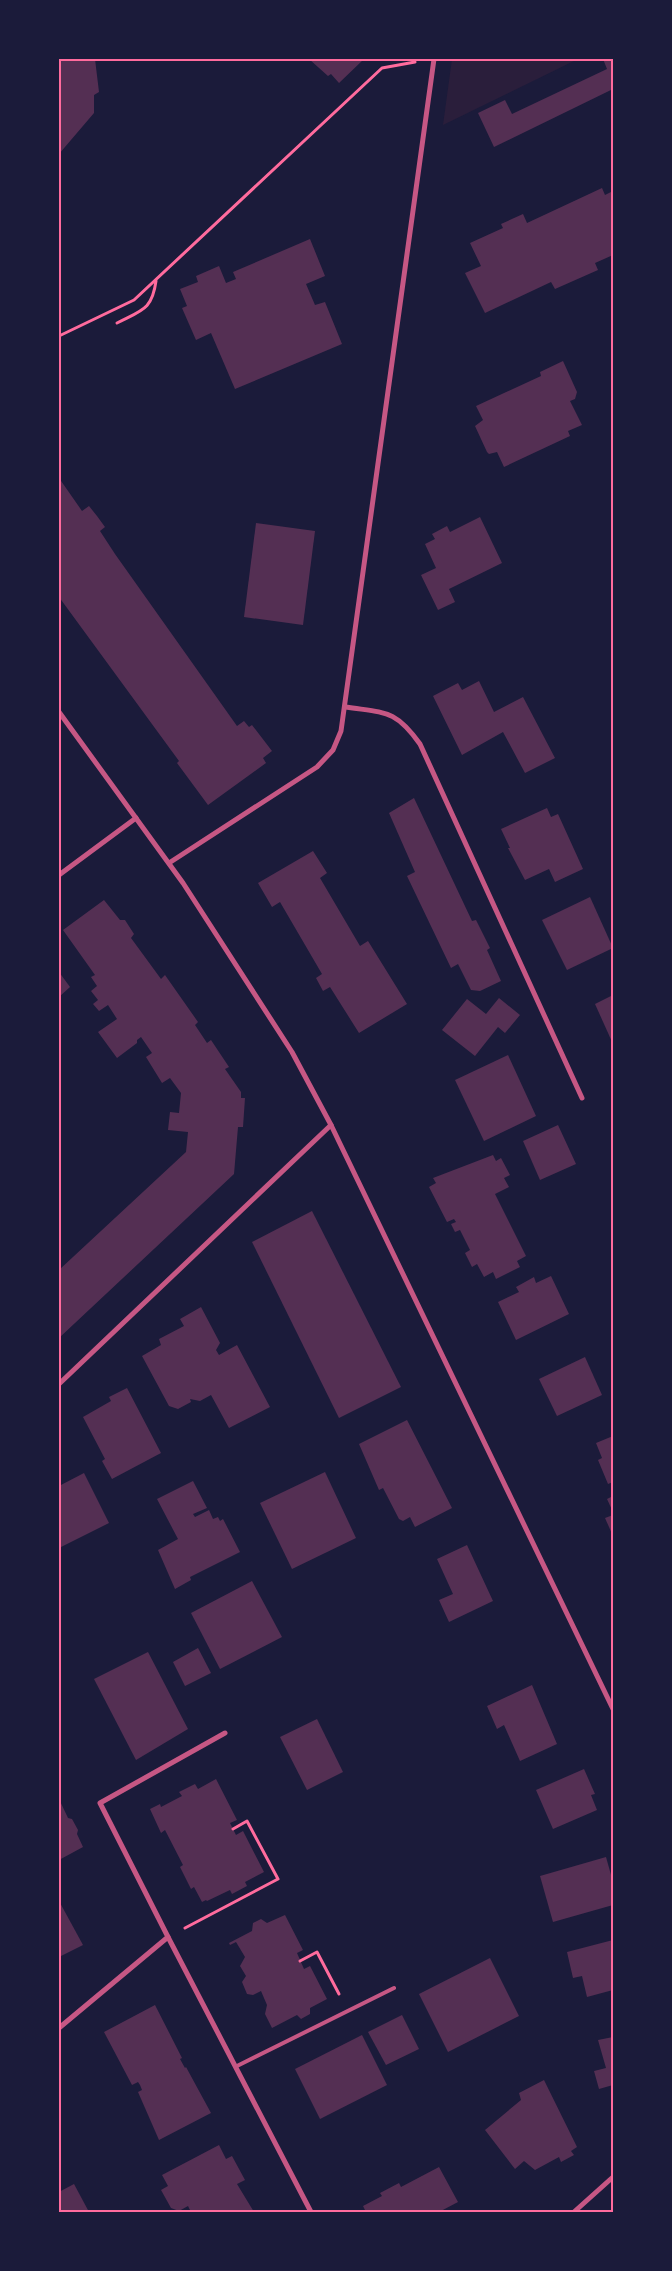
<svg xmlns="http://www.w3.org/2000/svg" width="672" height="2271" font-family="'Zilla Slab',serif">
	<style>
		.green { fill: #2a1e3b }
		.building { fill: #542f53 }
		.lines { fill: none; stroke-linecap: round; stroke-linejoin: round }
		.path { stroke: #ff6b9d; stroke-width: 3 }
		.service { stroke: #c65784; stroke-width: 4 }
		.minor { stroke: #c65784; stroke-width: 5 }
		.neatline { fill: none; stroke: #ff6b9d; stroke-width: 2 }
	</style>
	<rect width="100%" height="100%" fill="#1b1b3a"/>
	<polygon class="green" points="452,59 578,59 443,125"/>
	<g class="building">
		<polygon points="59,59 95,59 99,92 94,95 94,113 59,154"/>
		<polygon points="309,59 364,59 339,83 331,74 328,76"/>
		<polygon points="603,59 613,59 613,89 494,147 478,113 505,100 512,114 607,69"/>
		<polygon points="602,188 605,195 613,191 613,255 595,263 598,270 555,289 551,282 485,313 465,273 481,266 470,243 503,228 501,224 523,214 527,223"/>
		<polygon points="310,239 325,276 306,284 315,305 325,302 342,344 235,389 211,333 196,340 182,308 187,306 180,289 198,282 196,276 219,266 226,283 236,279 233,272"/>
		<polygon points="563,361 577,392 575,399 570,401 582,425 568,431 570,436 504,467 497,452 489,454 487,452 475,426 483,420 476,406 541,376 540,372"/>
		<polygon points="59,478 82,511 89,506 97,516 105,527 100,531 115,554 237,726 244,721 249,727 252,725 272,751 263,758 266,763 208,805 177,763 179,761 59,597"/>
		<polygon points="480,517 502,563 449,589 455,602 438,610 421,575 436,568 425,544 435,539 432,534 447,526 450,532"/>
		<polygon points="256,523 315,531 303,625 244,617"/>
		<polygon points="479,681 494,712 523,697 555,758 525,773 503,732 462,755 433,696 458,683 462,690"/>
		<polygon points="414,798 472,921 476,920 490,948 487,950 501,981 480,991 471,990 458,964 451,968 407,876 415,872 389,813"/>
		<polygon points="547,808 551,817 558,814 583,869 555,882 549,869 525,880 508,848 510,848 501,829"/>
		<polygon points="313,851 327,873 320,878 360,946 368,941 407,1004 359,1033 330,987 323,991 316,978 322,974 280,902 272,907 258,883"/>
		<polygon points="590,897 613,948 567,970 542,920"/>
		<polygon points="104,900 120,920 125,920 134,934 131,938 161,979 165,975 198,1022 195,1025 207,1043 211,1040 229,1067 225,1069 241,1092 241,1098 245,1098 243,1127 238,1127 234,1174 59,1338 59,1270 186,1152 188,1132 168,1130 170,1112 179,1113 181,1093 170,1078 162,1083 146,1057 152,1053 141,1037 137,1040 137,1043 117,1058 98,1032 117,1019 108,1005 99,1011 93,1004 98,1000 91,991 97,986 91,977 95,975 63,930"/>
		<polygon points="59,972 70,987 59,997"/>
		<polygon points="613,995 613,1044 595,1004"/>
		<polygon points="499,998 520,1015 505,1033 498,1027 475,1056 442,1030 467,999 486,1014"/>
		<polygon points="508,1055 536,1116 484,1141 455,1080"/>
		<polygon points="558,1125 576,1164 540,1180 523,1141"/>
		<polygon points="493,1155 496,1161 501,1158 510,1175 504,1178 509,1187 495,1194 526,1256 517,1261 520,1267 496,1279 493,1272 484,1277 477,1264 472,1267 465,1253 470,1250 460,1230 455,1232 451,1224 456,1222 454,1219 447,1222 429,1187 436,1183 433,1178"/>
		<polygon points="312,1211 401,1387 339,1418 252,1242"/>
		<polygon points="551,1276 569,1314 516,1340 498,1302 519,1292 516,1287 534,1277 536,1283"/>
		<polygon points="201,1307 220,1343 216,1350 219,1355 237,1345 270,1407 229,1428 211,1395 200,1401 190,1399 191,1402 178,1409 169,1406 142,1356 161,1345 159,1339 184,1326 180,1319"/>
		<polygon points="585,1357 602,1395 557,1416 539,1379"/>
		<polygon points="127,1388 161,1453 112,1479 102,1461 105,1459 83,1417 111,1401 109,1397"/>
		<polygon points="407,1420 452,1508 415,1527 410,1517 403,1521 399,1519 383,1488 379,1490 359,1444"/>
		<polygon points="613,1436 613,1482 608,1484 598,1460 602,1458 596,1443"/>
		<polygon points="325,1472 356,1538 292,1569 260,1503"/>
		<polygon points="84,1473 109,1523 59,1548 59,1486"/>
		<polygon points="193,1481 207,1508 193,1514 195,1517 209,1510 213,1519 218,1517 220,1521 223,1519 240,1552 190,1577 191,1580 175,1589 158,1550 178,1539 157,1499"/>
		<polygon points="613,1496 613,1512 607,1499"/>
		<polygon points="613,1515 613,1536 605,1518"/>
		<polygon points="467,1545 493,1601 449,1622 439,1600 453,1594 437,1559"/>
		<polygon points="252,1581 282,1637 220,1669 191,1613"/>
		<polygon points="198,1648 211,1673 185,1686 173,1662"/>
		<polygon points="148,1652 188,1729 136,1760 94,1679"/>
		<polygon points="532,1685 557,1744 520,1761 504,1725 497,1729 487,1706"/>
		<polygon points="317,1719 343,1772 307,1790 280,1737"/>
		<polygon points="584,1769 595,1794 591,1795 597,1810 553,1829 536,1790"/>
		<polygon points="216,1779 237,1820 230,1823 236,1835 243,1831 264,1872 245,1882 247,1886 232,1894 230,1890 207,1901 206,1900 202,1902 194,1887 191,1889 180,1867 183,1865 165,1830 161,1833 150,1809 160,1804 161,1807 182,1796 179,1792 195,1784 198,1789"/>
		<polygon points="59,1799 68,1818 72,1819 78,1830 77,1834 83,1847 59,1860"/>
		<polygon points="606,1857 613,1882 613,1905 553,1922 540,1876"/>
		<polygon points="59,1901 83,1945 59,1957"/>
		<polygon points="285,1915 303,1950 297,1953 304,1969 310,1966 327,1999 310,2008 310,2014 301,2019 297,2015 272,2028 265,2014 267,2005 261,1991 253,1995 247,1994 242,1982 246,1976 240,1966 245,1957 236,1942 230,1945 229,1943 252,1931 253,1923 261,1919 267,1923"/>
		<polygon points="613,1940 613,1990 587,1997 582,1976 573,1978 567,1952"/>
		<polygon points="490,1958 519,2016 448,2052 419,1994"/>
		<polygon points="155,2005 182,2058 180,2059 185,2068 186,2067 211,2113 159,2140 138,2092 142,2090 140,2085 138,2082 132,2085 104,2032"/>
		<polygon points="402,2015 419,2049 386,2065 368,2032"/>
		<polygon points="362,2035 387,2085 320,2119 295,2069"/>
		<polygon points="613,2037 613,2085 599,2089 594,2071 606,2068 598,2040"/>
		<polygon points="544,2080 577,2147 571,2151 574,2155 561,2162 559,2157 535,2170 524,2161 515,2169 485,2130 521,2100 519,2093"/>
		<polygon points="219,2145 226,2159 232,2156 245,2180 237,2184 254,2212 191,2212 188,2206 179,2211 171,2208 161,2190 168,2186 162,2175"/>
		<polygon points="439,2167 458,2202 439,2212 366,2212 363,2206 382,2196 380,2193 399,2183 401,2187"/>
		<polygon points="74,2184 89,2212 59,2212 59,2192"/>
	</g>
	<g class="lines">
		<g class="path">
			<path d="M117,323C142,310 152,310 156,281"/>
			<polyline points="59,336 134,300 382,68 415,62"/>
			<polyline points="185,1928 278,1879 247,1821 233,1829"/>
			<polyline points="300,1961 317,1952 339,1994"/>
		</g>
		<polyline class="service" points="237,2066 394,1988"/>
		<g class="minor">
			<path d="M346,707C385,713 395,709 420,744L582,1098"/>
			<polyline points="59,712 183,883 292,1052 331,1125 613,1709"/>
			<polyline points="169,863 317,767 333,750 341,731 434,59"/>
			<polyline points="59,875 136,818"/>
			<polyline points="59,1384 331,1125"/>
			<polyline points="168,1937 100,1803 225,1733"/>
			<polyline points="59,2028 168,1937 311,2212"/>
			<polyline points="574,2212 613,2177"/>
		</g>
	</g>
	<rect width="672" height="2271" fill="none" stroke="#1b1b3a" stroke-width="120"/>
	<rect x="60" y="60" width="552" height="2151" class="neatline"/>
</svg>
